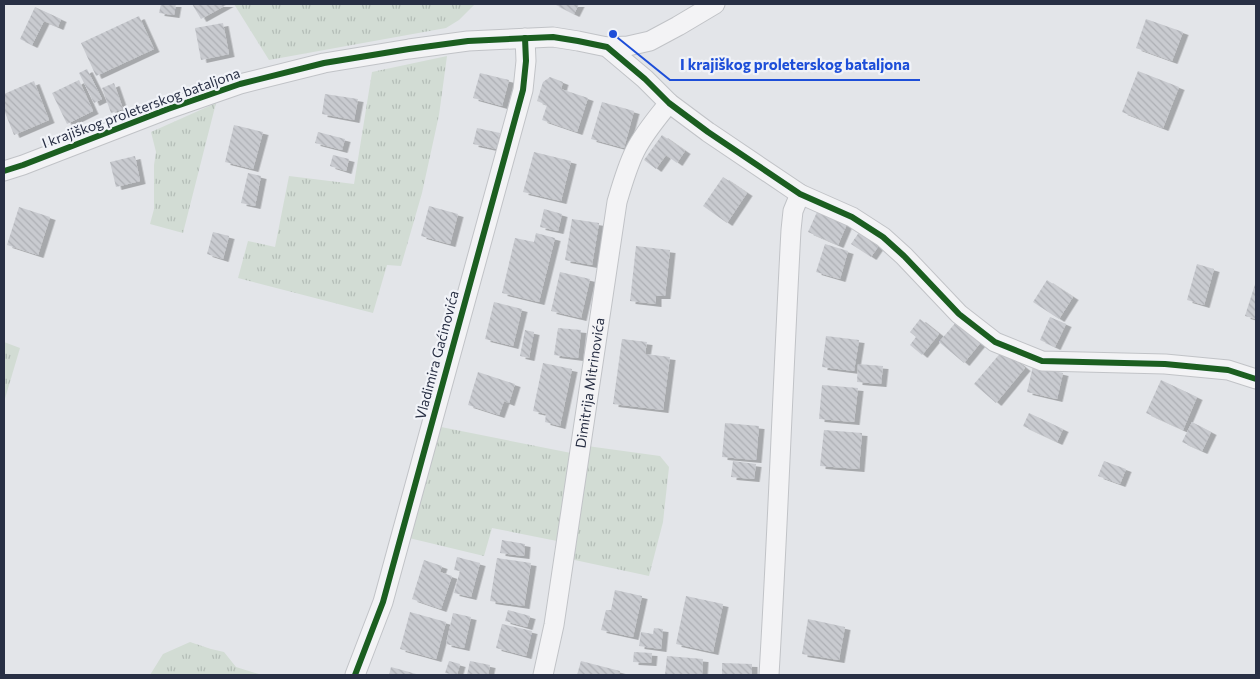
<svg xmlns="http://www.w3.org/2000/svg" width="1260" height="679" font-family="Commissioner,sans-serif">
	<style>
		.grass { fill: url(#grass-tufts) }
		.building { fill: url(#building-back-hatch); filter: url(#shadow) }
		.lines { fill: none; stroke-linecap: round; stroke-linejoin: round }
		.street-casing { stroke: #c1c3c7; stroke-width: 21 }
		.street { stroke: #f3f3f5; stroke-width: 19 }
		.cycleway-casing { stroke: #f1f3f8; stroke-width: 9 }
		.cycleway { stroke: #1b5e20; stroke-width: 6 }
		.labels { text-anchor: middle; stroke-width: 4.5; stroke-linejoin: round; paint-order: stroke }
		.street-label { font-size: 14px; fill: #282f44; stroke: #f1f3f8 }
		.leader { fill: none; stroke: #1d4ed8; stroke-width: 2 }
		.callout-dot { fill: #1d4ed8; stroke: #f1f3f8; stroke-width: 2 }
		.callout-label { font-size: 15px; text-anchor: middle; font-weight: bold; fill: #1d4ed8; stroke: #f1f3f8; stroke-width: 4.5; stroke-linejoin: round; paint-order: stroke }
	</style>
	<defs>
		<pattern id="grass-tufts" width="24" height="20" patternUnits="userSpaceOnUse" patternTransform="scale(1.25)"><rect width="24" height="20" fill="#d2dcd4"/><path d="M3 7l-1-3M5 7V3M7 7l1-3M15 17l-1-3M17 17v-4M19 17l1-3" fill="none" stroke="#b4bdb7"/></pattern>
		<pattern id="building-back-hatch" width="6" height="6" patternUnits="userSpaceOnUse" patternTransform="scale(1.25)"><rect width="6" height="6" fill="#c9cbd0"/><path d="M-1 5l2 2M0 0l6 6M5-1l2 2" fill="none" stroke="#adafb4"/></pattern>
		<filter id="shadow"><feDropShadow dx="5.5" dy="3" stdDeviation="0" flood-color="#0004"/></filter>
	</defs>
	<rect width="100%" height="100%" fill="#e3e5e9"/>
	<g class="grass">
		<polygon points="234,4 475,4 459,20 446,28 269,60"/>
		<polygon points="447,56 439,115 422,193 401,266 387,265 373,313 238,278 248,241 275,247 289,176 354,184 372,72"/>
		<polygon points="216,103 183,233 150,224 154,209 154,165 156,152 151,132"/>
		<polygon points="4,342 20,348 4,402"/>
		<polygon points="441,427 571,453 557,541 492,528 484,556 409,538"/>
		<polygon points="587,446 660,456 669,467 663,522 649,576 570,559"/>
		<polygon points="190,642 211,649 224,652 236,667 262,675 150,675 163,654"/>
	</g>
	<g class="building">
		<polygon points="161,4 176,4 174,15 159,13"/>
		<polygon points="192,4 228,4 201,19"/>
		<polygon points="554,4 579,4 574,14"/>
		<polygon points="35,7 61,19 58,27 44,21 32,45 20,39"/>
		<polygon points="139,16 154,49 96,76 81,43"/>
		<polygon points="1146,19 1183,32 1172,61 1136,48"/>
		<polygon points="223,23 229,54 201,60 195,28"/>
		<polygon points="87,69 102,99 94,103 79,73"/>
		<polygon points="1138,71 1179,87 1163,128 1122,112"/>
		<polygon points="480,73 509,80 502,106 473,98"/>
		<polygon points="550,77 563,82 561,89 588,98 577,132 542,120 547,105 537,101 543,82"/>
		<polygon points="79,80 93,111 67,124 52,93"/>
		<polygon points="34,81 49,120 14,135 4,110 4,94"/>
		<polygon points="114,83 123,109 111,113 102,88"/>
		<polygon points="325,94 358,99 354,120 322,114"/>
		<polygon points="602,102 634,111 624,148 591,139"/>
		<polygon points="234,125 263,132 253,169 225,162"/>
		<polygon points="477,128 500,133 496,149 473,144"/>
		<polygon points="318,132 345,139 342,150 315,143"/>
		<polygon points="662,135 685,151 677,163 666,155 656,169 644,160"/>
		<polygon points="534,152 571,161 561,201 523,192"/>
		<polygon points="333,155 349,159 346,171 330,166"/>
		<polygon points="135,156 140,181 116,187 110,162"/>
		<polygon points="248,173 261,176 255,206 241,203"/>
		<polygon points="723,177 747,193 727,223 703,206"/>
		<polygon points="429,206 458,214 450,244 421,236"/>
		<polygon points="19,207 50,217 38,255 7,245"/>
		<polygon points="544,209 562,214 558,231 540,227"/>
		<polygon points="817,212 847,224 838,245 808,232"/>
		<polygon points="572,219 599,223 592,265 565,260"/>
		<polygon points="862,228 882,241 871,257 851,244"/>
		<polygon points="213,232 229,236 223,259 207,254"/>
		<polygon points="536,233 555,238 539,302 502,293 515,238 534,242"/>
		<polygon points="825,244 848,251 840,279 816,272"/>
		<polygon points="636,246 670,250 665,296 656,296 656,304 630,301"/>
		<polygon points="1197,264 1214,269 1204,305 1187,300"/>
		<polygon points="560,272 590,279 581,318 551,311"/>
		<polygon points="1047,280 1073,297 1059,319 1033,302"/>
		<polygon points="1256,281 1256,319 1245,316"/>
		<polygon points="494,302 522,309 513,346 485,339"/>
		<polygon points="1050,317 1066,324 1055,347 1040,340"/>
		<polygon points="920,319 939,334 922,355 910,345 916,337 910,332"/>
		<polygon points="957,321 982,341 964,363 939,342"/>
		<polygon points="558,328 581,330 578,358 554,355"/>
		<polygon points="525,330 534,332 529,358 520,356"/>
		<polygon points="826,336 859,340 854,371 822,367"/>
		<polygon points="622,339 647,342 645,354 670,357 663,410 613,404"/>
		<polygon points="1003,350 1025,368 996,403 974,384"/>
		<polygon points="543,363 572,369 560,426 545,422 546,414 533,411"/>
		<polygon points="858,364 883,366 881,384 857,382"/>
		<polygon points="1033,366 1063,373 1057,399 1027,392"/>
		<polygon points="478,372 515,384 509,403 504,401 499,415 468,405"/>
		<polygon points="1161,380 1197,397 1183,430 1146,413"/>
		<polygon points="822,385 858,388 854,422 819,419"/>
		<polygon points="1029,413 1063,429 1057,442 1023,426"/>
		<polygon points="1192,422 1211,432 1202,451 1182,442"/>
		<polygon points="725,423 759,426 756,460 722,457"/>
		<polygon points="824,430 862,433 859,469 820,466"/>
		<polygon points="733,461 756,464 754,479 731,477"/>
		<polygon points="1104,461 1126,469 1120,484 1098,476"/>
		<polygon points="502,540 525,544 524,556 500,553"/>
		<polygon points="457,557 480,563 471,597 454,593 460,571 454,570"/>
		<polygon points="497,558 531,563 524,606 490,601"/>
		<polygon points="424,560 442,566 440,572 452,576 441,609 412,599"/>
		<polygon points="615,590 642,596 633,637 601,630 606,610 611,610"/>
		<polygon points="686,596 723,604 713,652 676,644"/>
		<polygon points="508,610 530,616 527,627 505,621"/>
		<polygon points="410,612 446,622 436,659 400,649"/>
		<polygon points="453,613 471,617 464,648 446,644"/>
		<polygon points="808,619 845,627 839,660 802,654"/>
		<polygon points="502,624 532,631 526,656 496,648"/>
		<polygon points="654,628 663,629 661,649 639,646 641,632 653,634"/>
		<polygon points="634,652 652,653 651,663 633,662"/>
		<polygon points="667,656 703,659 702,675 665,675"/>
		<polygon points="449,661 460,664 457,675 445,673"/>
		<polygon points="470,661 490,665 488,675 467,675"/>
		<polygon points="581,661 620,671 619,675 577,675"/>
		<polygon points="722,663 752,664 752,675 722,675"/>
		<polygon points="391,667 420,675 389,675"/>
	</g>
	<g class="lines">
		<g class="street-casing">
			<g id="street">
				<polyline points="607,47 628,46 650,41 678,26 715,4"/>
				<polyline points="4,171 23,165 168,109 240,84 324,63 409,49 468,41 553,37 578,41 607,47 645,79 669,103 708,132 800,194 852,217 883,237 904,256 959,314 995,342 1042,361 1165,364 1228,370 1256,379"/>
				<polyline points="355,675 383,602 523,90 526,61 525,38"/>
				<path id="s1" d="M543,675L554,625L617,202C622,185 627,167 635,151C644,133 657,118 669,103"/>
				<path d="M769,675C778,527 783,378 791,230L793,211L800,194"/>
			</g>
		</g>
		<use href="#street" class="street"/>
		<g class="cycleway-casing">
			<g id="cycleway">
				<polyline points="4,171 23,165 168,109 240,84 324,63 409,49 468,41 553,37 578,41 607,47 645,79 669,103 708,132 800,194 852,217 883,237 904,256 959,314 995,342 1042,361 1165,364 1228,370 1256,379"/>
				<polyline points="355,675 383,602 523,90 526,61 525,38"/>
			</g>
		</g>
		<use href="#cycleway" class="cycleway"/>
	</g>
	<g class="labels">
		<g class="street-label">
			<text transform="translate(141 108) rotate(-20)" y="5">I krajiškog proleterskog bataljona</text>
			<text transform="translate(437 355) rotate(-75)" y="5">Vladimira Gaćinovića</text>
			<text dy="5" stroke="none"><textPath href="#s1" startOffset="296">Dimitrija Mitrinovića</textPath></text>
		</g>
	</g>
	<path class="leader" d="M613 34L670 80H920"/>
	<circle class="callout-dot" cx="613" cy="34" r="5"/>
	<g class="callout-label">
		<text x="795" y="70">I krajiškog proleterskog bataljona</text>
	</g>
	<rect width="1260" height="679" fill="none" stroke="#282f44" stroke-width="10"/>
</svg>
